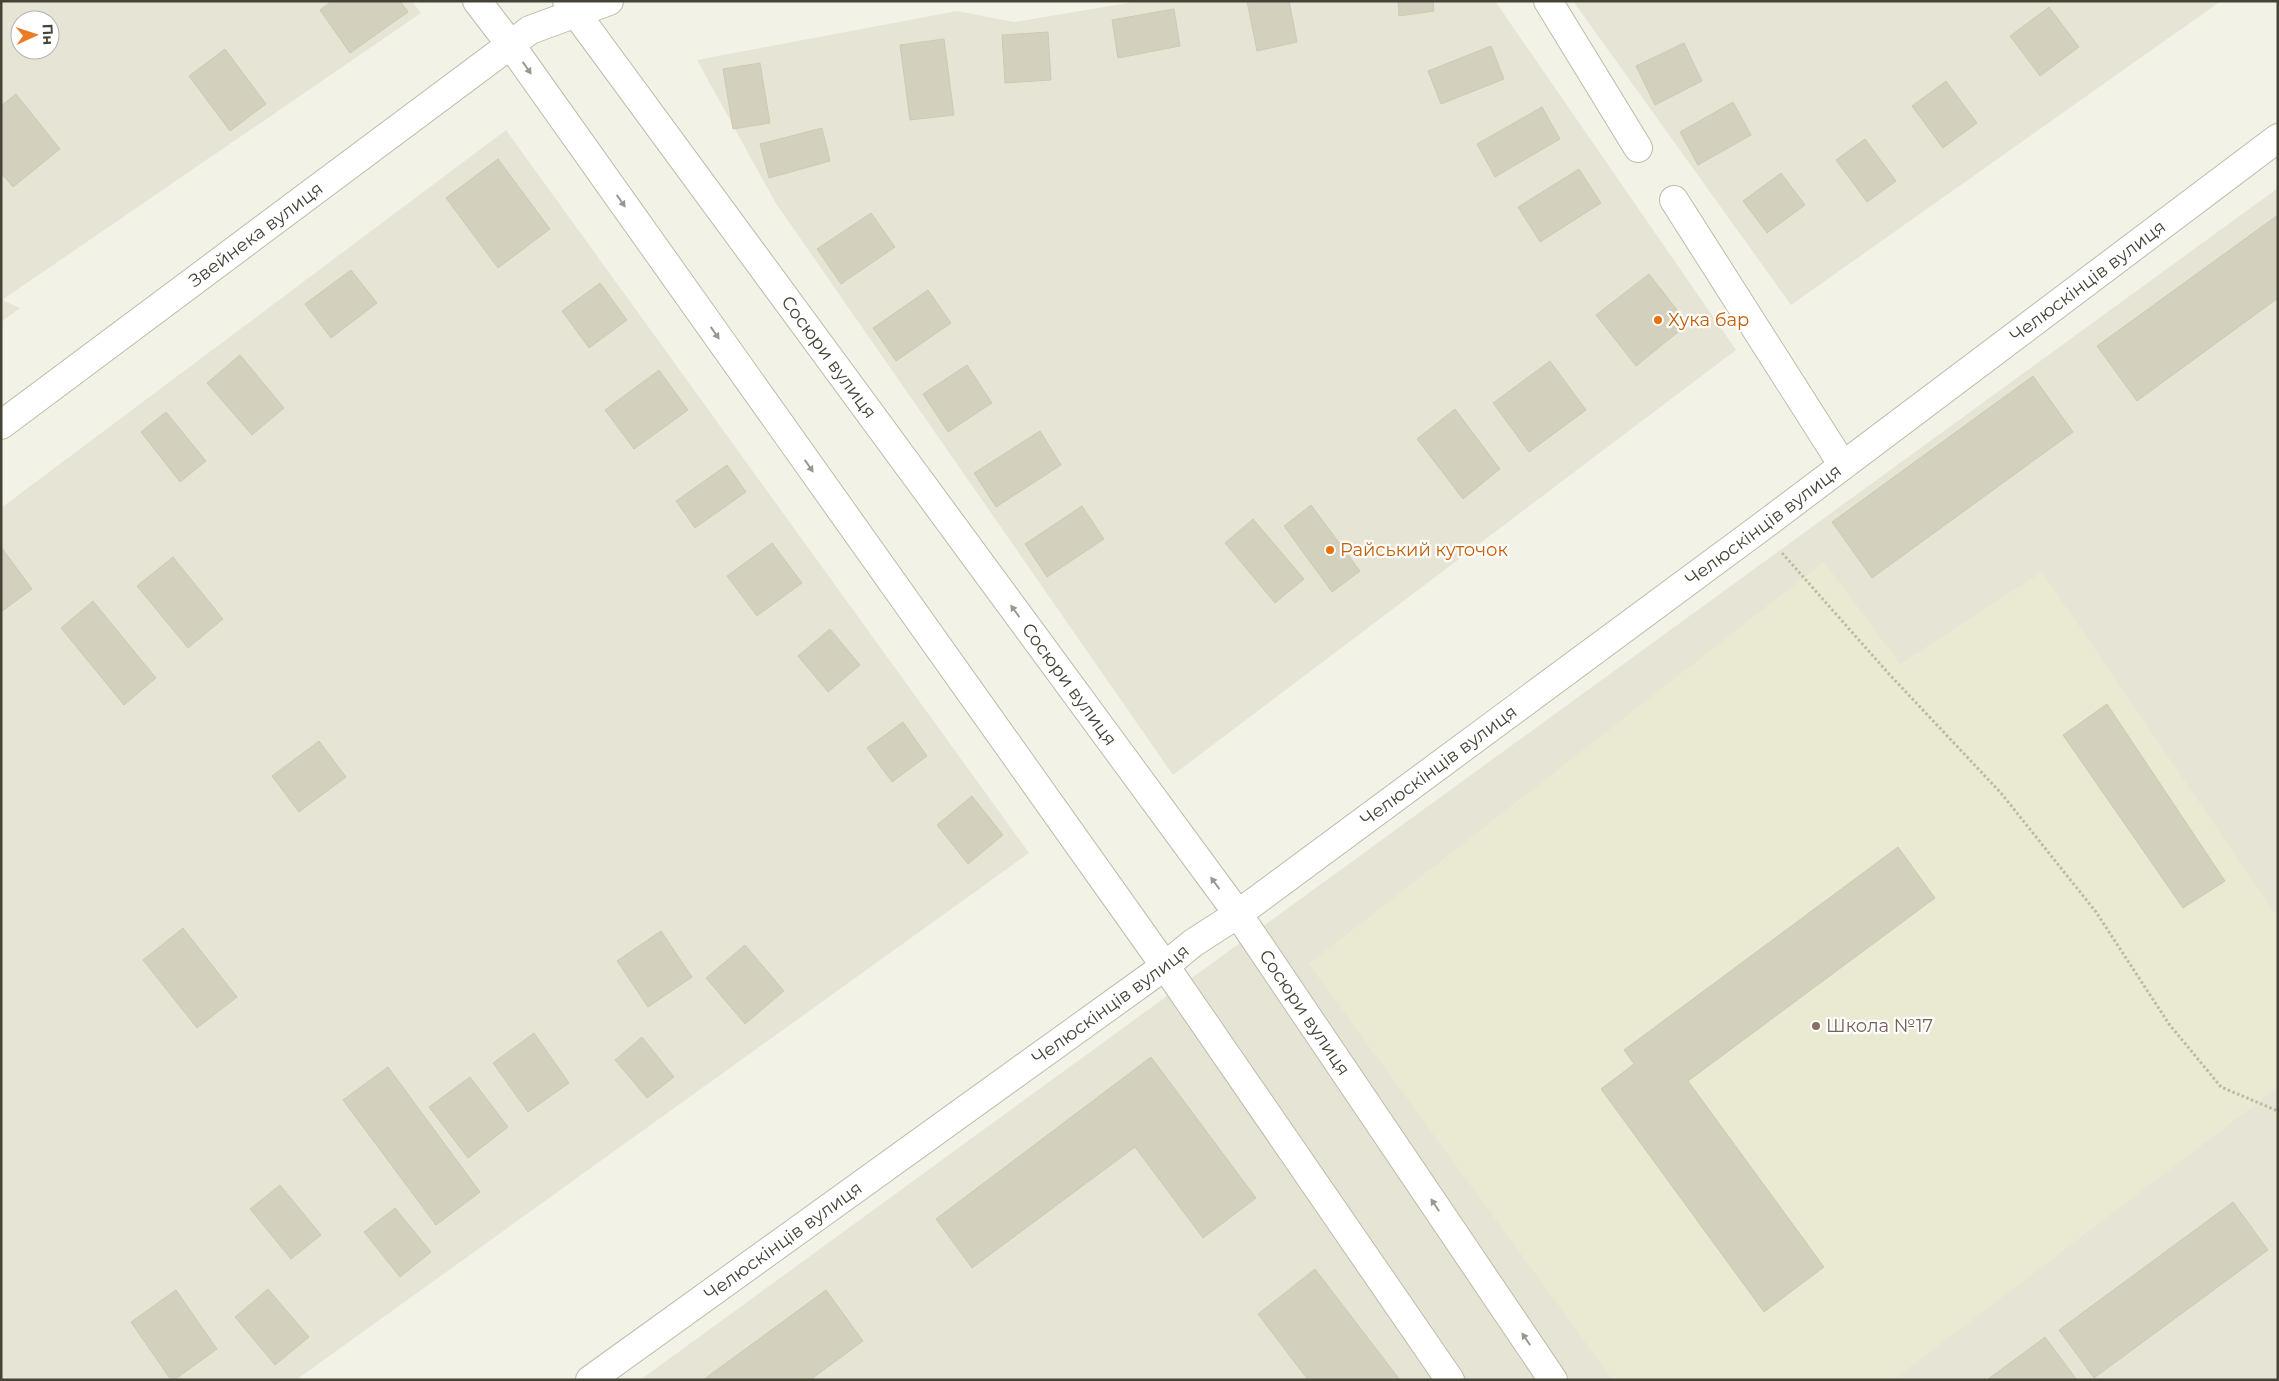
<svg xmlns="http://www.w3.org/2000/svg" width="2279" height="1381" font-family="Montserrat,sans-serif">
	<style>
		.residential { fill: #e6e5d5; fill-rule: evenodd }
		.education { fill: #eaead2 }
		.building { fill: #d3d1bd; stroke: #cdcab1 }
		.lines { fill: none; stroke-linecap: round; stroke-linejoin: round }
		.minor-casing { stroke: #bdbcaa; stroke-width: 30 }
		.path { stroke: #bebb9c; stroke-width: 3; stroke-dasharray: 2.5 2.5; stroke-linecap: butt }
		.minor { stroke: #fff; stroke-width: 28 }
		.oneway { fill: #999890 }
		.food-dot { fill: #e8710a; stroke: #fff; stroke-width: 2 }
		.education-dot { fill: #8d6e63; stroke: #fff; stroke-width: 2 }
		.labels { text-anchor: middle; stroke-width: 4.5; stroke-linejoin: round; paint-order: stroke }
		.street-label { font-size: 18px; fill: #454336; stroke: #fff }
		.food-label { font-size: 18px; fill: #c56008; stroke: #fff; text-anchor: start }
		.education-label { font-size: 18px; fill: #785e54; stroke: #fff; text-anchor: start }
	</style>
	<rect width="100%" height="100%" fill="#f2f2e7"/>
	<g class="residential">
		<path d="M1,1H412L421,13L2,300L20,308L1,322ZM20,20H50V50H20Z"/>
		<polygon points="1140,1 1495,1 1736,350 1173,775 775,202 697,60 957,11 1014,22"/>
		<polygon points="1573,1 2221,1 1791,305"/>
		<polygon points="506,130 1029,853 296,1380 1,1380 1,508"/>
		<polygon points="2278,188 2278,1380 640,1380 1152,1007"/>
	</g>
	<polygon class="education" points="1824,562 1900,664 2042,572 2278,918 2278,1087 1893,1380 1613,1380 1309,964"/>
	<g class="building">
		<polygon points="332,1 400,1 408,12 350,53 320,10"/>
		<polygon points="1247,1 1289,1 1297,42 1257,51"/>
		<polygon points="1398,1 1433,1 1434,11 1399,16"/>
		<polygon points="2049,7 2079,47 2040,76 2010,36"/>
		<polygon points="1174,9 1180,46 1118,58 1112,20"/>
		<polygon points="1048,32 1051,80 1005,83 1002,35"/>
		<polygon points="944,39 954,115 910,120 900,45"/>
		<polygon points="1684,43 1702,81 1655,105 1636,66"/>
		<polygon points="1491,46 1504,79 1441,104 1428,71"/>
		<polygon points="225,49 266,104 230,131 189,76"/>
		<polygon points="760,63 770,123 733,129 723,69"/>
		<polygon points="1946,81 1977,123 1943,148 1912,106"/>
		<polygon points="16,94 60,149 13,187 1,173 1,106"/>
		<polygon points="1733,102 1751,135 1698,165 1680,132"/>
		<polygon points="1542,107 1560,139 1495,177 1477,144"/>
		<polygon points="822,128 830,161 769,178 760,144"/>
		<polygon points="1865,139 1896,181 1867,202 1836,160"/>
		<polygon points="498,159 550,229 498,268 446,198"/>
		<polygon points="1579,169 1601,203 1540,242 1518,207"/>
		<polygon points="1781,173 1805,205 1767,233 1743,201"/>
		<polygon points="871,213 895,247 841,284 817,249"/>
		<polygon points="2278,215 2278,298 2137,401 2097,346"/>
		<polygon points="351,270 377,303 331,338 305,304"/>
		<polygon points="1649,274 1688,324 1636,366 1596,315"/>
		<polygon points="600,283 627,320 589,348 562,311"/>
		<polygon points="928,290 951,323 896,361 873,328"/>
		<polygon points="240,355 284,408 252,435 207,383"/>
		<polygon points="1550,361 1586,410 1529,452 1493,403"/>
		<polygon points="967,365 992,403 948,432 923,394"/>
		<polygon points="659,370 688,410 634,449 605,410"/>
		<polygon points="2033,376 2073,432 1872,578 1832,522"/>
		<polygon points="1455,409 1500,469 1463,499 1417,439"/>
		<polygon points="166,412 206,461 180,482 141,432"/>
		<polygon points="1040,431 1061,465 996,507 974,473"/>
		<polygon points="727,465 746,492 695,528 676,501"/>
		<polygon points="1311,505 1360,571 1332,592 1284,526"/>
		<polygon points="1082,506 1104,539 1047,577 1025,544"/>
		<polygon points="1253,519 1304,579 1275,603 1225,543"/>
		<polygon points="772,543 802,583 757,616 727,576"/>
		<polygon points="1,547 32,589 1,612"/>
		<polygon points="173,557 223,619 188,648 137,586"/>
		<polygon points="93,601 156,678 124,705 61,628"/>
		<polygon points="830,629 860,665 828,692 798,656"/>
		<polygon points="2107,704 2225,881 2183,908 2063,735"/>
		<polygon points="903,722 927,756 892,782 867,748"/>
		<polygon points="319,741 346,777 299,812 272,776"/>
		<polygon points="972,796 1003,835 968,864 937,825"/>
		<polygon points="1898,847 1935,898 1688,1081 1824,1267 1764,1312 1601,1089 1634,1064 1624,1050"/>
		<polygon points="183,928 237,997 197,1028 143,960"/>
		<polygon points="661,931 692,977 648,1007 617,961"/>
		<polygon points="745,945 784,991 745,1024 706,978"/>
		<polygon points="534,1033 569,1083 528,1112 493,1063"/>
		<polygon points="642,1037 674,1077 647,1098 615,1060"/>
		<polygon points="1151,1057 1256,1198 1203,1238 1135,1147 972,1268 936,1219"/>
		<polygon points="388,1067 480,1192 436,1225 343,1100"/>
		<polygon points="470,1077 508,1127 468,1158 429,1107"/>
		<polygon points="280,1185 321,1235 291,1259 250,1209"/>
		<polygon points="2233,1202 2268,1250 2094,1378 2059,1330"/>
		<polygon points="395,1208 431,1252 400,1277 364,1232"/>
		<polygon points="1315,1269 1400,1380 1308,1380 1258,1314"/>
		<polygon points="268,1289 309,1337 275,1365 235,1317"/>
		<polygon points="176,1290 217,1349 174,1380 171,1380 131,1322"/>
		<polygon points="826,1290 863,1341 810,1380 703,1380"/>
		<polygon points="2045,1337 2077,1380 1987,1380"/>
	</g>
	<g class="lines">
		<g class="minor-casing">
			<g id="minor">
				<polyline points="477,1 510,44 1165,966 1450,1380"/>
				<path id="s1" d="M567,1L1238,914L1553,1380"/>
				<polyline points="1548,1 1638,148"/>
				<polyline points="1674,200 1842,464"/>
				<path id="s2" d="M1,425L530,30L609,1"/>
				<path id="s3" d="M590,1380L1165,966L1193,943L1238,914L1760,528L2278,138"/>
			</g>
		</g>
		<polyline class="path" points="1782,553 1889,674 2001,793 2096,912 2169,1024 2221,1087 2278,1111"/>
		<use href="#minor" class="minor"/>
	</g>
	<defs><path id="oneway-solid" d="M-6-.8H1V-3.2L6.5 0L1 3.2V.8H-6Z" transform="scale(1.25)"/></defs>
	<g class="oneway">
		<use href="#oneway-solid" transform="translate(527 68) rotate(55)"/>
		<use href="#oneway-solid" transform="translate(621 201) rotate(55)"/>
		<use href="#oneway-solid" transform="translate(715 333) rotate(55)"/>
		<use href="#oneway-solid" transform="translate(809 466) rotate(55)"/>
		<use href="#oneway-solid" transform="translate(1015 611) rotate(-126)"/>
		<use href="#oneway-solid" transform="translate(1215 883) rotate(-126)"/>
		<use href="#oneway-solid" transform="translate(1435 1205) rotate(-124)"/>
		<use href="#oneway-solid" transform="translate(1526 1339) rotate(-124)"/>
	</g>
	<g class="food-dot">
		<circle cx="1658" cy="320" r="5"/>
		<circle cx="1330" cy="550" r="5"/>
	</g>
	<circle class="education-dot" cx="1816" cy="1026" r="5"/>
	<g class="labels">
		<g class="street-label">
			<text dy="6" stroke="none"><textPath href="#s2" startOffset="318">Звейнека вулиця</textPath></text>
			<text dy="6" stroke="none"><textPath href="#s3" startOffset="1858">Челюскінців вулиця</textPath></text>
			<text dy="6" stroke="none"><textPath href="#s1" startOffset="442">Сосюри вулиця</textPath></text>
			<text dy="6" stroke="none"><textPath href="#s3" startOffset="1452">Челюскінців вулиця</textPath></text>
			<text dy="6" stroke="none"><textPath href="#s1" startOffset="848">Сосюри вулиця</textPath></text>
			<text dy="6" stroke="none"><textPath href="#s3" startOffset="1048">Челюскінців вулиця</textPath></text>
			<text dy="6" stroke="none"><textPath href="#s3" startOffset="642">Челюскінців вулиця</textPath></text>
			<text dy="6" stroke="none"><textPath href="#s1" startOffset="1252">Сосюри вулиця</textPath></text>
			<text dy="6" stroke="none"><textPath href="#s3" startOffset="238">Челюскінців вулиця</textPath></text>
		</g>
		<g class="food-label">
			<text x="1668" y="326">Хука бар</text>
			<text x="1340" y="556">Райський куточок</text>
		</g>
		<g class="education-label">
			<text x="1826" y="1032">Школа №17</text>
		</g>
	</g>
	<rect width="2279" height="1381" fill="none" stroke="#454336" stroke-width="5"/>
	<g transform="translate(35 35) rotate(87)"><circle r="24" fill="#ffffff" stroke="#b5b4af"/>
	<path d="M0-4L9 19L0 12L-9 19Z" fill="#eb7c25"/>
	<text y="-8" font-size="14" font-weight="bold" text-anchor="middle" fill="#454336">Пн</text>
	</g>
</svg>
